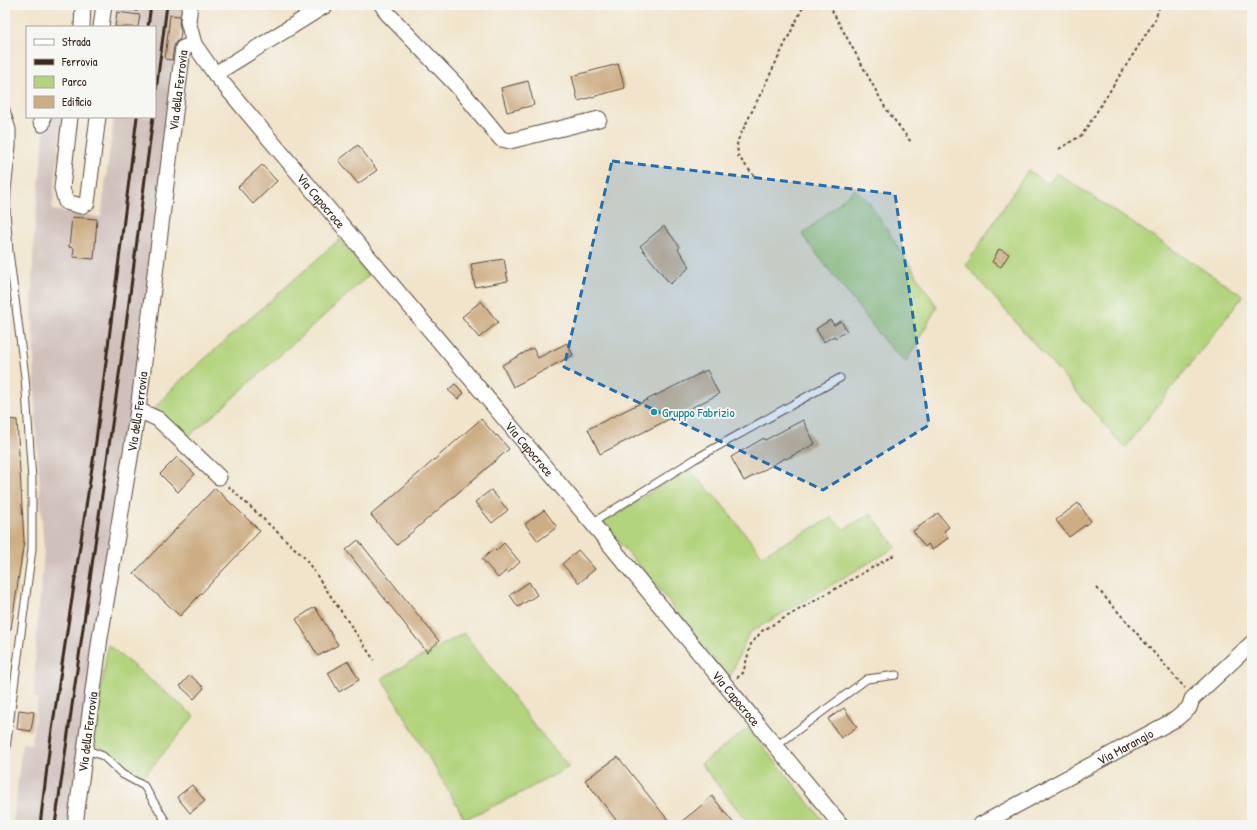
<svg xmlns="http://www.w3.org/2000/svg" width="1257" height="830" font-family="'Patrick Hand',sans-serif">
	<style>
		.industrial { fill: #d0c0bb }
		.green { fill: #b2d47d; stroke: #767f4e }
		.building { fill: #cdad84 }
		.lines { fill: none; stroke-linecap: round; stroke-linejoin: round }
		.service-casing { stroke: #564638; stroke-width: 9 }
		.pedestrian-casing { stroke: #564638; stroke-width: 13 }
		.minor-casing { stroke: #564638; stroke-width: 17 }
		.path { stroke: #564638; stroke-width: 2; stroke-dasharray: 3 3; stroke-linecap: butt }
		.service { stroke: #fff; stroke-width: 7 }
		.pedestrian { stroke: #fff; stroke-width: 11 }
		.minor { stroke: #fff; stroke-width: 15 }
		.rail { stroke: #3b2a1e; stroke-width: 3 }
		.marked { fill: #1f6fb2; fill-opacity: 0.2; stroke: #1f6fb2; stroke-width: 3; stroke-dasharray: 8 5; stroke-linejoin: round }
		.culture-dot { fill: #0f9aa8; stroke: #f6f6f2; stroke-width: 1.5 }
		.labels { text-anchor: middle; stroke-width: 4; stroke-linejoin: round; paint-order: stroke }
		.street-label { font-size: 13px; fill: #3b2a1e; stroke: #f6f6f2 }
		.culture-label { font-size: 13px; fill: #0d838f; stroke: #f6f6f2; text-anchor: start }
	</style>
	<rect width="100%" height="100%" fill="#f6f6f2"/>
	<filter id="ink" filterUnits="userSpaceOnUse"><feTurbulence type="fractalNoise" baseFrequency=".025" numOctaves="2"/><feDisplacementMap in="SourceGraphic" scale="8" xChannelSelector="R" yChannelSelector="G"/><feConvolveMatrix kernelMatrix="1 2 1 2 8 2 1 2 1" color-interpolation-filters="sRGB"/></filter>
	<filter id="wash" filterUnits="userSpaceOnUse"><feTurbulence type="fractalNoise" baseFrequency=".012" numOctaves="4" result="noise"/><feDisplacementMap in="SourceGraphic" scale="16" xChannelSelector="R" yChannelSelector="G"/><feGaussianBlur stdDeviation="0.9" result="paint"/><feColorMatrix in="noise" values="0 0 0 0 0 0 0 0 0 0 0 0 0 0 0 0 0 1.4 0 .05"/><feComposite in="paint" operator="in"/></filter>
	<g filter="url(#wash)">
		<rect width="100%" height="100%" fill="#f1e4ca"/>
		<polygon class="industrial" points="115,5 185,5 144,327 69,825 13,825 22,743 31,744 38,699 34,697 36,639 44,552 36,428 32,296 34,234 44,135 46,117 62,117 52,210 101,217 114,117 155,117 155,27 113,27"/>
		<g class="green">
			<polygon points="1028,170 1048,184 1057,173 1243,296 1125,448 966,265"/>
			<polygon points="855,189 869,202 937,307 906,362 886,343 802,235"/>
			<polygon points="340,239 369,275 215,414 185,439 154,408 182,379"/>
			<polygon points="688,468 719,501 762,555 831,518 844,529 871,514 896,547 749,633 729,679 661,592 603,523"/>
			<polygon points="464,633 534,725 569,767 513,797 465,819 382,678"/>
			<polygon points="108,645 194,716 143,778 119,764 93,743"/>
			<polygon points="748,728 827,825 750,825 701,764"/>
		</g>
		<g id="blocks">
			<g class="building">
				<polygon points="117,12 140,15 138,27 115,27"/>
				<polygon points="170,15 180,16 179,23 181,31 180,39 176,42 174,46 172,60 165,59"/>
				<polygon points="618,64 625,88 578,101 572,76"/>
				<polygon points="528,81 534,105 507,112 501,88"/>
				<polygon points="358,145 377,170 358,184 339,160"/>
				<polygon points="262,165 277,181 253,204 238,187"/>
				<polygon points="72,217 97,219 94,259 73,257 74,248 69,247"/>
				<polygon points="664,226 680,247 678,249 690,267 670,284 640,246"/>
				<polygon points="999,249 1009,254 1001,267 992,262"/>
				<polygon points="504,259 508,281 475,287 471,264"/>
				<polygon points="481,301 498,322 479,338 462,317"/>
				<polygon points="830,320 834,325 841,321 847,331 835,338 834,336 824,342 816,329"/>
				<polygon points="567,343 573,355 513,387 502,365 533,348 538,358"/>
				<polygon points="707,370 719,394 600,454 588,429"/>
				<polygon points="455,384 464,393 458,399 448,390"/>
				<polygon points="5,419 17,420 24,541 11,629 5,628"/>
				<polygon points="481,419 496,436 497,435 509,449 397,545 371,515"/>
				<polygon points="803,420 815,444 786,459 785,458 744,481 731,457 764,438 765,440"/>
				<polygon points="177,457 195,474 178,492 160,474"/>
				<polygon points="215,488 260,531 180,616 134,573"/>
				<polygon points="491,490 508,510 492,523 475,502"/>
				<polygon points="1078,503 1091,521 1069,537 1056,520"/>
				<polygon points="544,510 557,527 538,541 525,524"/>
				<polygon points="938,513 949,527 944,531 948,538 932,550 928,544 925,547 913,531"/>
				<polygon points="358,540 439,641 427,652 346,550"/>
				<polygon points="504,543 520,562 508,573 506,571 498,578 482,559 494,549 496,551"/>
				<polygon points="578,550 595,569 579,583 562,564"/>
				<polygon points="529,582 537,595 518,607 510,595"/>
				<polygon points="315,607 338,645 318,656 296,619"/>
				<polygon points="348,661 359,680 339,692 328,673"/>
				<polygon points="190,675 204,688 194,699 180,686"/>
				<polygon points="844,708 857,727 841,738 828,719"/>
				<polygon points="19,710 34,712 31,731 17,729"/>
				<polygon points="618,757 672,825 620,825 585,780"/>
				<polygon points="192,785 205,801 190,813 177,797"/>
				<polygon points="712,796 735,825 677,825 696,810"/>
			</g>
		</g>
	</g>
	<g filter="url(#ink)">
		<use href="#blocks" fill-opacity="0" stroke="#564638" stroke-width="1"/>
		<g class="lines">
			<g class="service-casing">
				<g id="service">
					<polyline points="5,107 12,129 12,146 7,190 6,211 9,252 25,377 32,480 32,549 5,756"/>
					<polyline points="592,523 695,459 840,378"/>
					<polyline points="776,746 867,679 896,675"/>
					<polyline points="85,749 103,756 122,774 144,786 168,825"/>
				</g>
			</g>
			<g class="pedestrian-casing">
				<polyline id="pedestrian" points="39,117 39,122 42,126 44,125 45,117"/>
			</g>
			<g class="minor-casing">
				<g id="minor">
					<polyline points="382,5 387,13 460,89 501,139 510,141 599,119"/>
					<polyline points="82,27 83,5"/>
					<polyline points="101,27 104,5"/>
					<path id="s1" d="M194,44L215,74L592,523L841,825"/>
					<polyline points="215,74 326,5"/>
					<polyline points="70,117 62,188 66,202 81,206 87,203 98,117"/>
					<polyline points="138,410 158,419 219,477"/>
					<path id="s2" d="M75,825L100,638L138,410L183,48L194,44L188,21L190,5"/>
					<path id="s3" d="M980,825L1176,719L1189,708L1192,699L1252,643"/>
				</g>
			</g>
			<g class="path">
				<polyline points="829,5 886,109 911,142"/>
				<polyline points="117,8 140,11"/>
				<polyline points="1059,149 1082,135 1155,20 1160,5"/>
				<polyline points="754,176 738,156 737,142 804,5"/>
				<polyline points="228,486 305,558 374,660"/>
				<polyline points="1097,588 1185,688"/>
				<polyline points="737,678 743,673 751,644 762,631 894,555"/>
			</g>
			<use href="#service" class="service"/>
			<use href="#pedestrian" class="pedestrian"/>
			<use href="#minor" class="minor"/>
			<g class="rail">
				<polyline points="148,27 151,5"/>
				<polyline points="155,99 167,5"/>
				<polyline points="40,825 50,743 96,441 137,117"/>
				<polyline points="55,825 125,333 153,117"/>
			</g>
		</g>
	</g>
	<path class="marked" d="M612,161L895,194L929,425L823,490L564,367Z"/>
	<circle class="culture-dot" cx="654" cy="412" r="4"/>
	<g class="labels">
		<g class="street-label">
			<text dy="5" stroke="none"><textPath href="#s2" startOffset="742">Via della Ferrovia</textPath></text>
			<text dy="5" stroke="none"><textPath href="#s1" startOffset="202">Via Capocroce</textPath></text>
			<text dy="5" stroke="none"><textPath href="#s2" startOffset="418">Via della Ferrovia</textPath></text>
			<text dy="5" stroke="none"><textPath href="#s1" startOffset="526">Via Capocroce</textPath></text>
			<text dy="5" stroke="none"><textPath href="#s1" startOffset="850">Via Capocroce</textPath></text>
			<text dy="5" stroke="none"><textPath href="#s2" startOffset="94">Via della Ferrovia</textPath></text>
			<text dy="5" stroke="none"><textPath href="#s3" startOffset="165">Via Marangio</textPath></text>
		</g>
		<g class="culture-label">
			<text x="662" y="417">Gruppo Fabrizio</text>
		</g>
	</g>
	<rect width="1257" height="830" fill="none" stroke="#f6f6f2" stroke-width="20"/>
	<rect x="26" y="26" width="130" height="92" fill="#f6f6f2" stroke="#aba49d"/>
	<rect x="34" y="39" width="20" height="6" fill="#ffffff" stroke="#aba49d"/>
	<text x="62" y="46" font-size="12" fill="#3b2a1e">Strada</text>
	<rect x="34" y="59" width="20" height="6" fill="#3b2a1e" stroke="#aba49d"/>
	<text x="62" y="66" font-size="12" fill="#3b2a1e">Ferrovia</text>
	<rect x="34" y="76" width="20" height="12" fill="#b2d47d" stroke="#aba49d"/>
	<text x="62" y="86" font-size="12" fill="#3b2a1e">Parco</text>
	<rect x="34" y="96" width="20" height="12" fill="#cdad84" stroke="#aba49d"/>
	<text x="62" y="106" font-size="12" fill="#3b2a1e">Edificio</text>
</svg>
